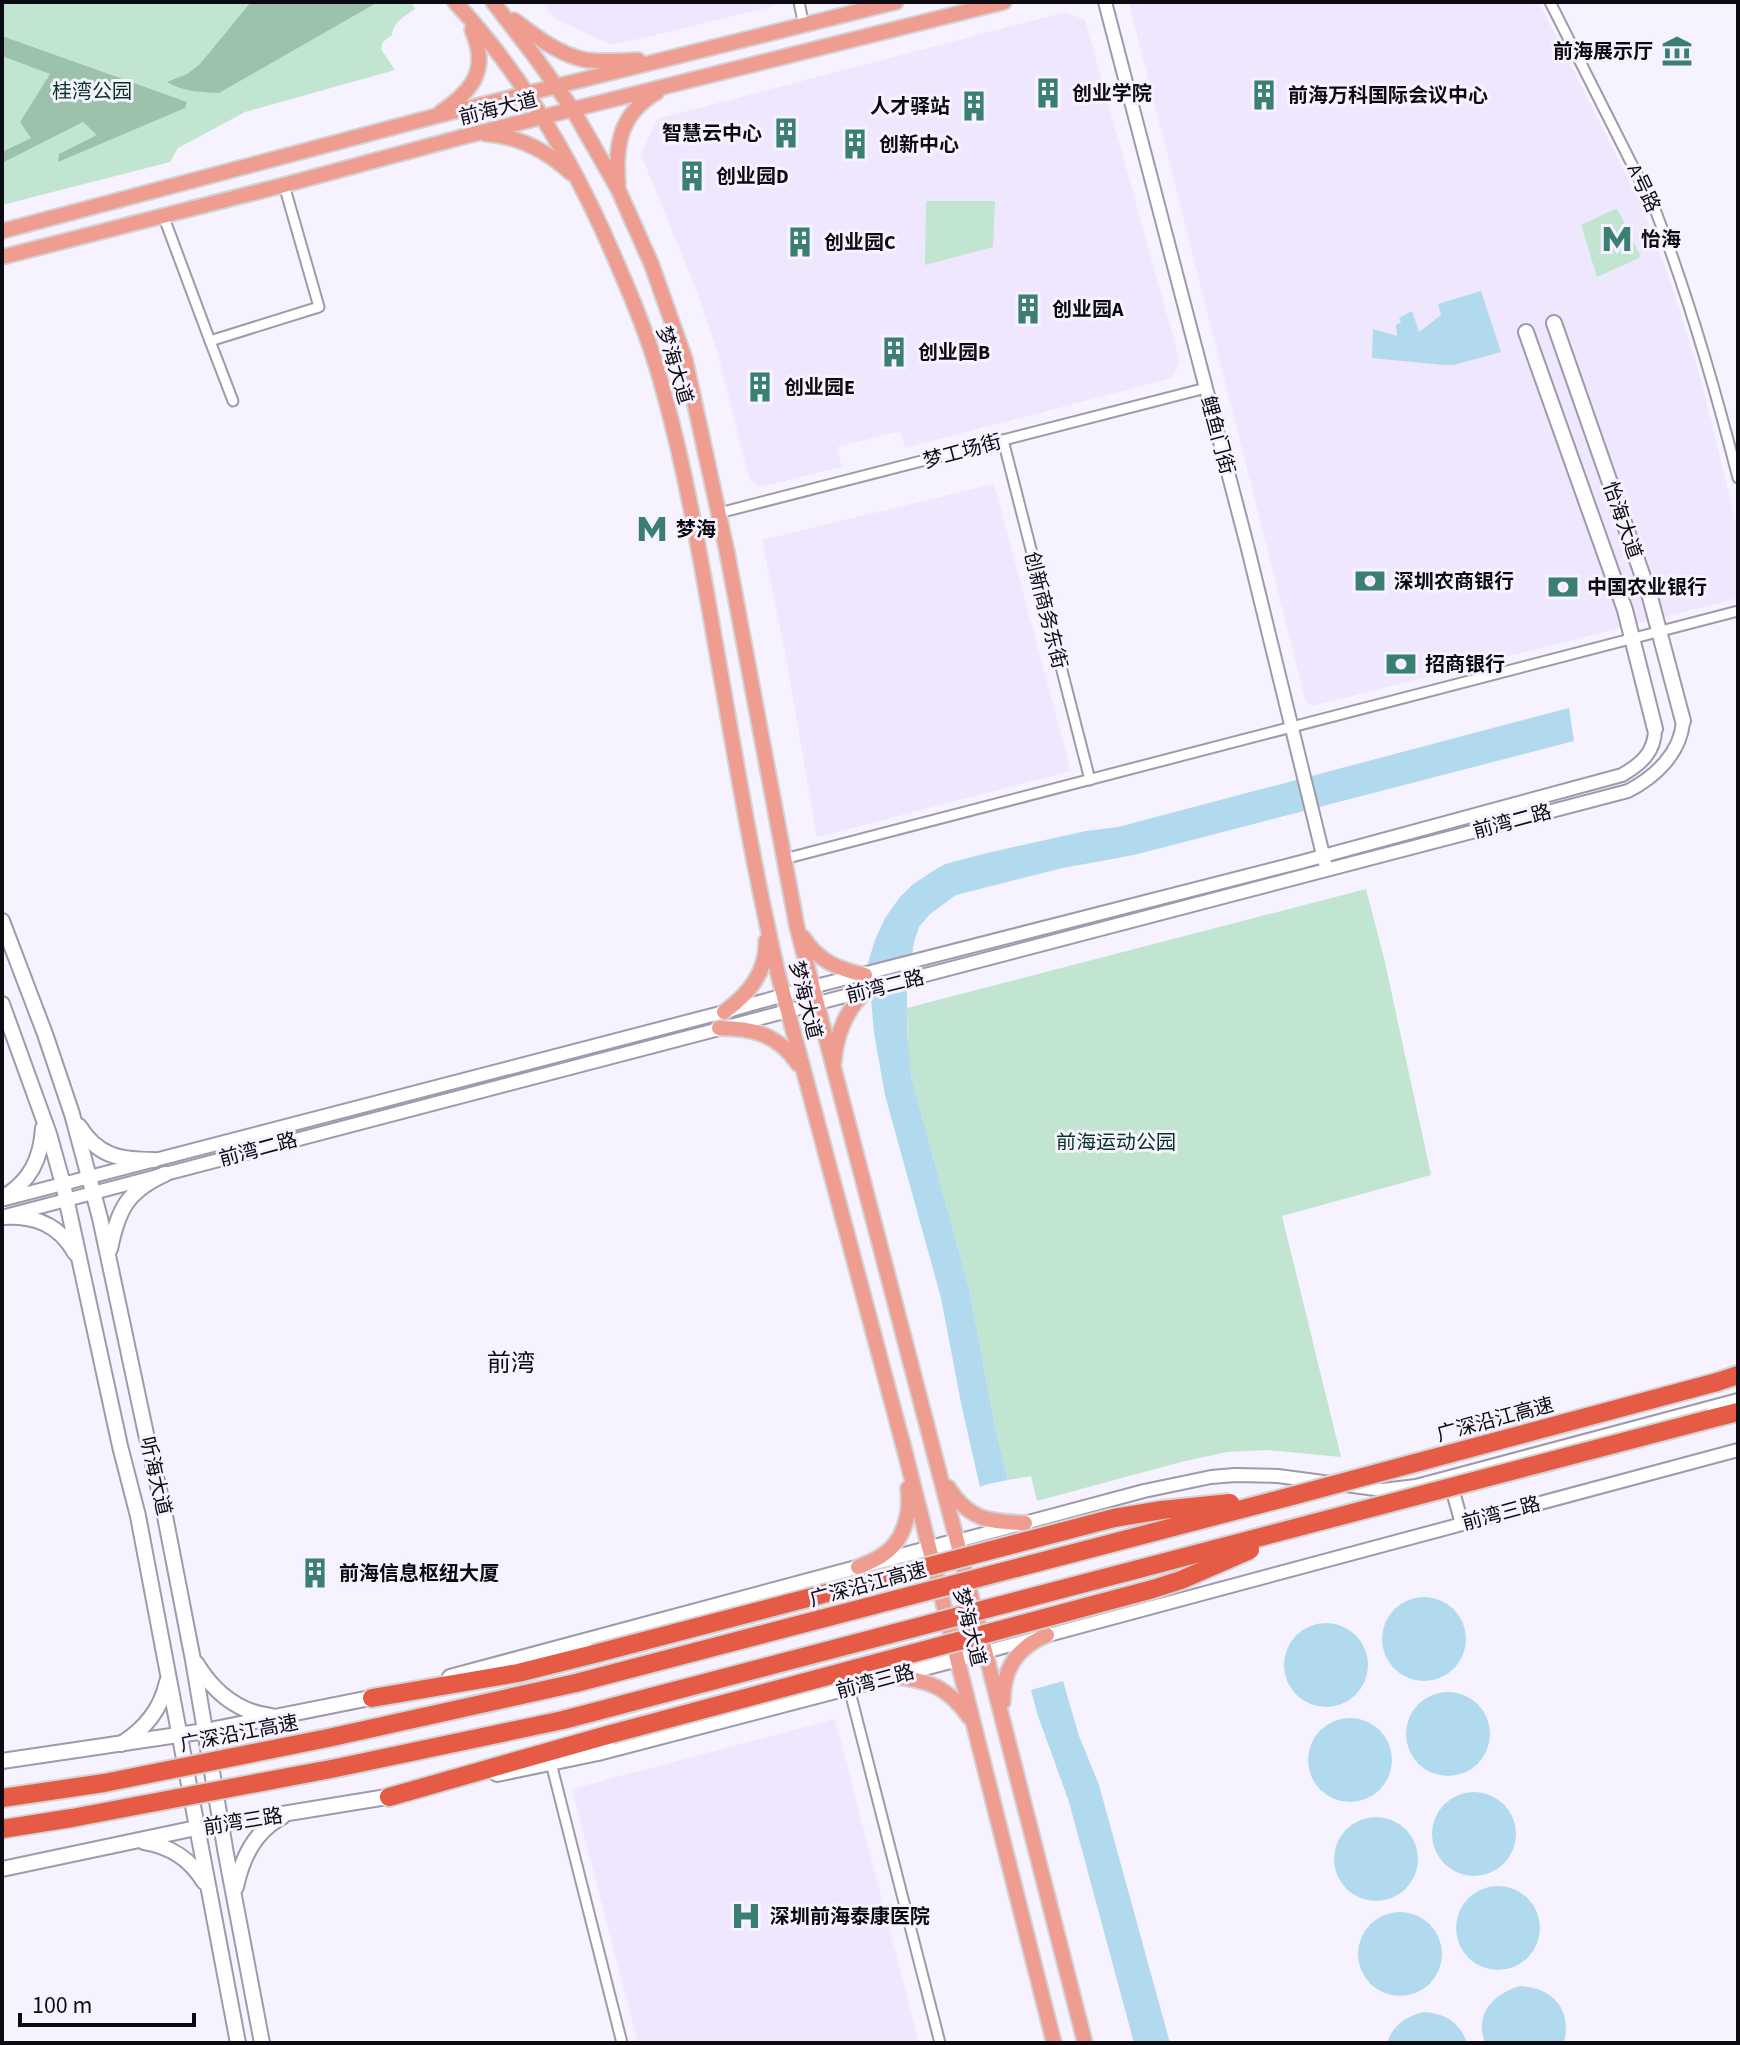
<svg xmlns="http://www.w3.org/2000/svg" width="1740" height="2045" font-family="'Source Sans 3','Noto Sans SC',sans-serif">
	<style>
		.built { fill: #efe7fe }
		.green { fill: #c1e5d0 }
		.forest { fill: #9cc2ac }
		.water { fill: #b2daef }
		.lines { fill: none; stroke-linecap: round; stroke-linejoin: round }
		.minor-casing { stroke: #9f99ac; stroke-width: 13 }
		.tertiary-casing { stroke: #9f99ac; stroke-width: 16 }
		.secondary-casing { stroke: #9f99ac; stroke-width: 18 }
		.primary-casing { stroke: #d3d3d4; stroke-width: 18 }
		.motorway-casing { stroke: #d3d3d4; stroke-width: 22 }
		.minor { stroke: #fff; stroke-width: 9 }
		.tertiary { stroke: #fff; stroke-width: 12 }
		.secondary { stroke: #fff; stroke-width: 14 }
		.primary { stroke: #ef9d90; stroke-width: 14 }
		.motorway { stroke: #e55b46; stroke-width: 18 }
		.motorway-bridge-casing { stroke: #d3d3d4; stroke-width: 22; stroke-linecap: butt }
		.motorway-bridge { stroke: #e55b46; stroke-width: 18 }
		.labels { text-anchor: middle; stroke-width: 6; stroke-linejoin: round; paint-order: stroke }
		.poi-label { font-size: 20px; font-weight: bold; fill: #0d0b11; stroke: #f6f2ff; text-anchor: start }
		.park-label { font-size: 20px; fill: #033620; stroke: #f6f2ff }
		.street-label { font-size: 20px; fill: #0d0b11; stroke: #f6f2ff }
		.quarter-label { font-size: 24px; fill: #0d0b11; stroke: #f6f2ff }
	</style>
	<rect width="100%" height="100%" fill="#f6f2ff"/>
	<g class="built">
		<polygon points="542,2 777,2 774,6 613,45 555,19"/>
		<polygon points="1539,2 1642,207 1671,283 1702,384 1738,531 1738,598 1312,706 1306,702 1129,3"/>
		<polygon points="1066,12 1085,20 1180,362 1172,378 905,448 900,431 837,447 842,467 758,487 749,478 718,354 695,286 641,155 657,119"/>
		<polygon points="994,484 1071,771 817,837 785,652 762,540"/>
		<polygon points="835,1719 919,2043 638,2043 572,1789"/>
	</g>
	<g class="green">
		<path d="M2,2H411L415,9C404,17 394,21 392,35L383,42L381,49L395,70L245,112L178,148L170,162L2,205Z"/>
		<polygon points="926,201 995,201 993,247 925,265"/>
		<polygon points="1615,209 1618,210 1640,255 1639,258 1597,277 1581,225"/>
		<polygon points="1366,889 1384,958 1431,1175 1282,1216 1341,1457 1267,1450 1227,1452 1181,1462 1037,1501 1031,1476 1008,1480 995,1427 970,1292 911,1076 908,1051 907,1008"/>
	</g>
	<g class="forest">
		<path d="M251,2H378L219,93C201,92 183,92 167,82L187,74L200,64Z"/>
		<polygon points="2,36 187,102 185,108 58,162 59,154 97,135 83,122 2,163 2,152 31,138 20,122 50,74 2,56"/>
	</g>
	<g class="water">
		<polygon points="1481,291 1501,352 1454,365 1444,365 1372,358 1373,329 1397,336 1396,325 1401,322 1399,318 1412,311 1419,332 1441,315 1438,304"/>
		<polygon points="1569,708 1574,741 1134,855 1063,868 956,895 929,915 919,927 914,942 907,992 907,1033 911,1076 970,1292 995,1427 1008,1480 988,1484 980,1487 962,1408 941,1298 885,1095 874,1033 868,963 875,940 885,918 900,897 912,885 933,871 945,864 987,853 1086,831 1118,827"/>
		<circle cx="1424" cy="1639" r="42"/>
		<circle cx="1326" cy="1665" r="42"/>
		<polygon points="1063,1681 1079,1736 1099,1785 1170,2043 1134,2043 1069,1802 1037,1713 1031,1690"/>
		<circle cx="1448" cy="1734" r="42"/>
		<circle cx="1350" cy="1760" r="42"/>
		<circle cx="1474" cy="1834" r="42"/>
		<circle cx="1376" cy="1859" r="42"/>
		<circle cx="1498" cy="1928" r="42"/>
		<circle cx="1400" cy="1954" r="42"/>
		<path d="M1520,1986C1553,1988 1572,2009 1564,2043H1485C1474,2014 1493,1994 1520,1986Z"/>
		<path d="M1423,2012C1444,2013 1460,2022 1467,2043H1387C1393,2025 1405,2017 1423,2012Z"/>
	</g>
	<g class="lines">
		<g class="minor-casing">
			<g id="minor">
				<polyline points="799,2 804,26"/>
				<path d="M1550,2L1656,212C1689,298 1715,388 1738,478"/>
				<polyline points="163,215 210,341 319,307 284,185"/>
				<polyline points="210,341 233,401"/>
				<polyline points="1003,440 1090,780"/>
				<polyline points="719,513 1206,388"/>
				<polyline points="784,859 1738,611"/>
				<polyline points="849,1688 940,2043"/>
				<polyline points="551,1763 622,2043"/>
			</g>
		</g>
		<g class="tertiary-casing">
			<g id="tertiary">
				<polyline points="1105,2 1247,545 1325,863"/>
				<path d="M5,1199L724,1012L812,987L1301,862L1622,775C1641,764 1655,752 1655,729"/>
				<path d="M9,1215L1628,791C1655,777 1681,753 1683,721"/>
				<polyline points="1450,1481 1462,1524"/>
				<polyline points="957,1541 1144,1491 1211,1477 1235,1475 1278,1476 1383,1490 1416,1486 1738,1400"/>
				<polyline points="985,1652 1738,1450"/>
			</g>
		</g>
		<g class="secondary-casing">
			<g id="secondary">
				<polyline points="1554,323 1650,597 1683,721"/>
				<polyline points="1526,332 1625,610 1655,729"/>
				<polyline points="2,921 45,1034 72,1114 100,1218 146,1434 164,1511 193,1660 226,1854 262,2043"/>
				<polyline points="2,1004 49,1134 63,1184 120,1446 138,1516 238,2043"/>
				<path d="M79,1126C98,1157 121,1160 154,1160"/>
				<path d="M2,1198C30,1182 41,1159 43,1128"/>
				<path d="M2,1217C34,1215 59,1224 75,1253"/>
				<path d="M110,1249C118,1210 127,1191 165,1174"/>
				<path d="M196,1663C213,1691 237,1712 271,1716"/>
				<polyline points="450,1677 957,1541"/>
				<path d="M121,1744C145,1729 161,1710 167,1682"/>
				<polyline points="2,1761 205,1731 380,1696"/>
				<polyline points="497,1774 598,1753 985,1652"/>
				<path d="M144,1842C170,1846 191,1860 204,1882"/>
				<polyline points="2,1869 196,1828 399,1795"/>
				<path d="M236,1887C242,1858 255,1831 282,1817"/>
			</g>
		</g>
		<g class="primary-casing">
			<g id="primary">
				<path d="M455,2C527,79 579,172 619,268C637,309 653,350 664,393C686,472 700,555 714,636C734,749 752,862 778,974L905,1452L1054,2043"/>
				<polyline points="493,2 533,54 573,110 618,189 651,263 685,359 727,552 797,927 957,1541 1085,2043"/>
				<path d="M514,20C535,36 559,55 586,60C603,62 621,61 638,60"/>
				<path d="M441,112C474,90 489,68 472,30"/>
				<path d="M486,134C518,136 547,151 571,173"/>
				<path d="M618,184C615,144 620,114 657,92"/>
				<polyline points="2,231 436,116 896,2"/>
				<polyline points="2,257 284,185 462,137 1004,2"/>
				<path d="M803,937C818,961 838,969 865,975"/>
				<path d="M724,1012C748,995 767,972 766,941"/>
				<path d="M719,1028C752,1028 778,1034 798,1064"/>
				<path d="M834,1062C836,1034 846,1010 866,991"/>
				<path d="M948,1487C969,1520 989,1522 1025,1523"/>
				<path d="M858,1567C865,1564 874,1561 881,1556C904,1542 911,1514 908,1488"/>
				<path d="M892,1677C927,1679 948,1687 969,1717"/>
				<path d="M1003,1702C1003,1669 1016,1648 1047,1635"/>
			</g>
		</g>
		<g class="motorway-casing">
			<g id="motorway">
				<polyline points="1717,1382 1738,1375"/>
				<polyline points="1710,1419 1738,1412"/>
				<polyline points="372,1698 518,1673 594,1654"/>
				<polyline points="389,1797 611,1734"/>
			</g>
		</g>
		<use href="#minor" class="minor"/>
		<use href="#tertiary" class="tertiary"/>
		<use href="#secondary" class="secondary"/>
		<use href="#primary" class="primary"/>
		<use href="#motorway" class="motorway"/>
		<g class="motorway-bridge-casing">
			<g id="motorway-bridge">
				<polyline points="594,1654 1114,1518 1162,1510 1230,1503"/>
				<polyline points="611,1734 1153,1589 1181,1580 1250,1550"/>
				<polyline points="2,1798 104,1783 328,1738 576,1683 1292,1496 1717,1382"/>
				<polyline points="2,1829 72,1818 336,1768 563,1720 1710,1419"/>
			</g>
		</g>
		<use href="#motorway-bridge" class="motorway-bridge"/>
	</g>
	<defs>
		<g id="museum-bare" transform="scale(2.4)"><path d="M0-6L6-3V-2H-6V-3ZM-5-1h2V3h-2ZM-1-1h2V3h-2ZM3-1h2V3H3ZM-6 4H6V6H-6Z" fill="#3b7f73" stroke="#f6f2ff" stroke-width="2.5" paint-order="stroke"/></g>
		<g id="building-bare" transform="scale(2.4)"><path d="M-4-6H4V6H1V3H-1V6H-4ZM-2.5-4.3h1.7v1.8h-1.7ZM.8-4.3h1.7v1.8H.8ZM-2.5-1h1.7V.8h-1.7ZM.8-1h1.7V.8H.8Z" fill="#3b7f73" stroke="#f6f2ff" stroke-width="2.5" paint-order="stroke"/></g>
		<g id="metro-bare" transform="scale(2.4)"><path d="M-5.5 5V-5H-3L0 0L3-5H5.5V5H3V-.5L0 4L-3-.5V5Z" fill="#3b7f73" stroke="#f6f2ff" stroke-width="2.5" paint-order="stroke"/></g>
		<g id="bank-bare" transform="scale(2.4)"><path d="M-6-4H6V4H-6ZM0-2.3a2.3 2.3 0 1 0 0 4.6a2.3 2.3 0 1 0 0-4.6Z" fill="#3b7f73" stroke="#f6f2ff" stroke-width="2.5" paint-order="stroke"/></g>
		<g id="hospital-bare" transform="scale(2.4)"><path d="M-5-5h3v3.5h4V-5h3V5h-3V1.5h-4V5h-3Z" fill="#3b7f73" stroke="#f6f2ff" stroke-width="2.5" paint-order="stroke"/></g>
	</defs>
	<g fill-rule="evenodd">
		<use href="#museum-bare" x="1677" y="51"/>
		<use href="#building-bare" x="1048" y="93"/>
		<use href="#building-bare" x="1264" y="95"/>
		<use href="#building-bare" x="974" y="106"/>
		<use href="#building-bare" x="786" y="133"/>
		<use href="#building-bare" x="855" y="144"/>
		<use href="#building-bare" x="692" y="176"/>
		<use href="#metro-bare" x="1617" y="239"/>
		<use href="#building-bare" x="800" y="242"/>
		<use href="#building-bare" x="1028" y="309"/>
		<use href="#building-bare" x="894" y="352"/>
		<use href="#building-bare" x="760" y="387"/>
		<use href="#metro-bare" x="652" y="529"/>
		<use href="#bank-bare" x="1370" y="581"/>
		<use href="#bank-bare" x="1563" y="587"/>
		<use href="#bank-bare" x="1401" y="664"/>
		<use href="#building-bare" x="315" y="1573"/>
		<use href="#hospital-bare" x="746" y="1916"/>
	</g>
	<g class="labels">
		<g class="poi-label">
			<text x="1653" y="58" text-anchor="end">前海展示厅</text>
			<text x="1072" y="100">创业学院</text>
			<text x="1288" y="102">前海万科国际会议中心</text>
			<text x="950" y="113" text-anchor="end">人才驿站</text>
			<text x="762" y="140" text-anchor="end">智慧云中心</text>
			<text x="879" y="151">创新中心</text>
			<text x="716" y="183">创业园D</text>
			<text x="1641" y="246">怡海</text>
			<text x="824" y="249">创业园C</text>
			<text x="1052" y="316">创业园A</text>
			<text x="918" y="359">创业园B</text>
			<text x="784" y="394">创业园E</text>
			<text x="676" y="536">梦海</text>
			<text x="1394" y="588">深圳农商银行</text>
			<text x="1587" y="594">中国农业银行</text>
			<text x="1425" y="671">招商银行</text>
			<text x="339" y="1580">前海信息枢纽大厦</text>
			<text x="770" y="1923">深圳前海泰康医院</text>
		</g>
		<g class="park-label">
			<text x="92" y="98">桂湾公园</text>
			<text x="1116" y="1149">前海运动公园</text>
		</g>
		<g class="street-label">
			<text transform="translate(498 108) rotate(-14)" y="7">前海大道</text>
			<text transform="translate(1644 188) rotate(65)" y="7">A号路</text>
			<text transform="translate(675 365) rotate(73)" y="7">梦海大道</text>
			<text transform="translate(1218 435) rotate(75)" y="7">鲤鱼门街</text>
			<text transform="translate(962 451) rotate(-15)" y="7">梦工场街</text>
			<text transform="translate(1623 520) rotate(71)" y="7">怡海大道</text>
			<text transform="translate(1046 610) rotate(76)" y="7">创新商务东街</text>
			<text transform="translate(1512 821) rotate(-15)" y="7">前湾二路</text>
			<text transform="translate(885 986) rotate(-14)" y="7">前湾二路</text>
			<text transform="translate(806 1000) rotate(76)" y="7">梦海大道</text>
			<text transform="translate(258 1149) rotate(-15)" y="7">前湾二路</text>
			<text transform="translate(1495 1419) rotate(-15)" y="7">广深沿江高速</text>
			<text transform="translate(156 1476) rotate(77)" y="7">听海大道</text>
			<text transform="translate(1501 1513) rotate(-15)" y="7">前湾三路</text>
			<text transform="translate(868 1584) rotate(-15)" y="7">广深沿江高速</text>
			<text transform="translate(970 1627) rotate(76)" y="7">梦海大道</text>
			<text transform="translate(875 1681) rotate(-15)" y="7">前湾三路</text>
			<text transform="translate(239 1733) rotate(-11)" y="7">广深沿江高速</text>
			<text transform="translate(243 1821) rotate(-9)" y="7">前湾三路</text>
		</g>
		<g class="quarter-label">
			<text x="511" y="1371">前湾</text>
		</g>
	</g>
	<rect width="1740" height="2045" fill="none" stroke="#0d0b11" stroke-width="8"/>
	<path d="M20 2013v12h174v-12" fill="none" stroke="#0d0b11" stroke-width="4"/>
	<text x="32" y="2013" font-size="24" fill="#0d0b11" stroke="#f6f2ff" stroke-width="6" paint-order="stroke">100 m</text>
</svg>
